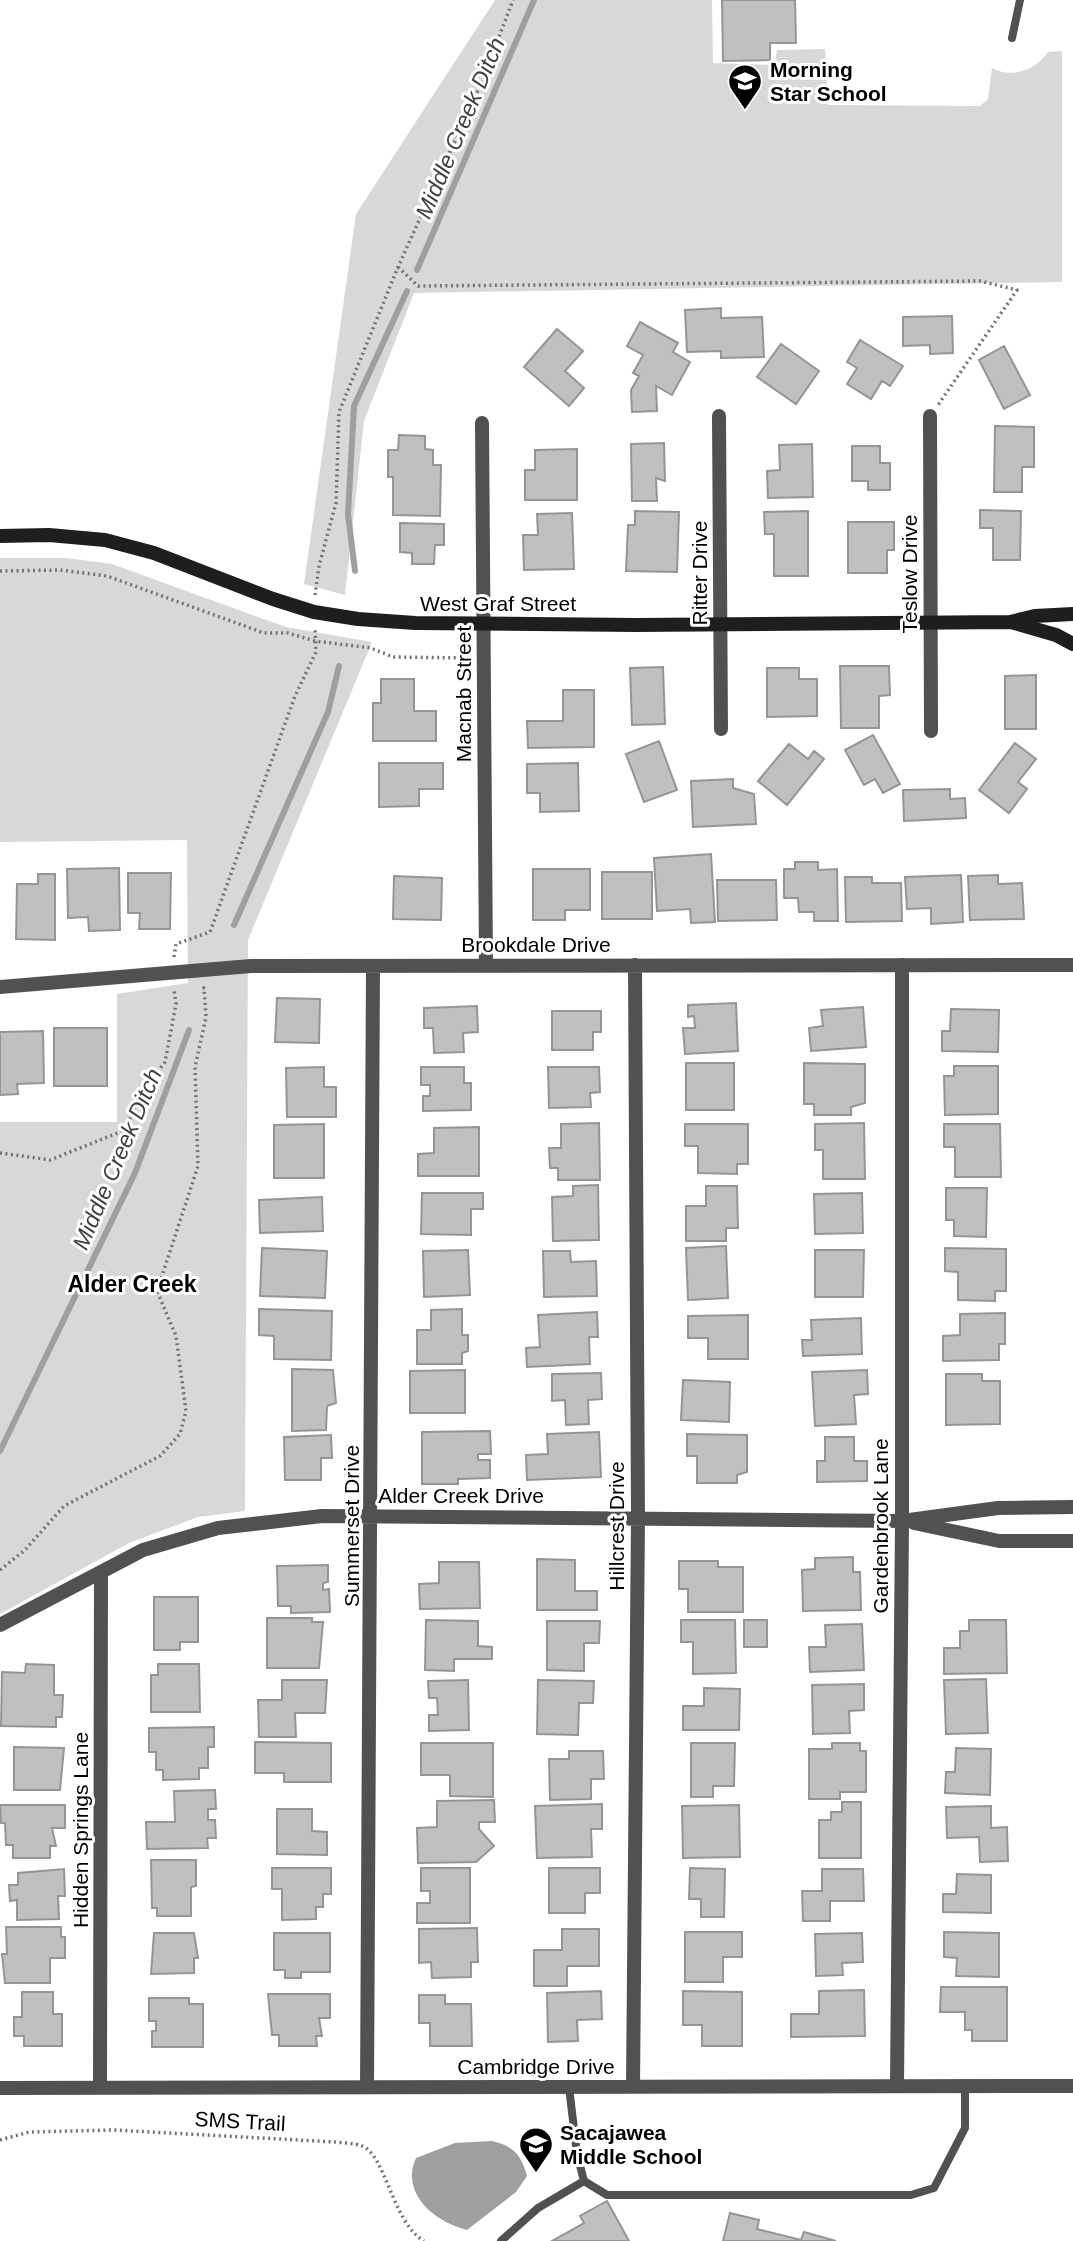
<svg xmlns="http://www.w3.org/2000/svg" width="1073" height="2241" font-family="Helvetica,sans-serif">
<rect width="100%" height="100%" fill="#fff"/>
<path fill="#d8d8d8" d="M495,0h217l1,63 62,2 2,-15 48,-1 3,56 152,1 8,-7 4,-31c21,11 43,2 56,-16l14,-1v231l-648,11 -50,128 -19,174 -41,-11 52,-370z
M0,558h67l45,6 174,63 86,15 -124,298 -3,571 -47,6 -69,26 -129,71v-492h117v-128l71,-11 -1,-143 -187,2z"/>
<path fill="#9f9f9f" d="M492,2141c22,5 29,14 35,35l-11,16 -49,38c-33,-8 -67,-37 -51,-72l39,-15z"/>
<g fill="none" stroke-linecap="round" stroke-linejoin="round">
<path stroke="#9f9f9f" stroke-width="6" d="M417,270l117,-270
M355,571l-7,-57 6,-108 53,-115
M234,925l94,-213 11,-46
M0,1451l135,-278 54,-143"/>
</g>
<path fill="#c0c0c0" stroke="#959595" stroke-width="2" d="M722,0h73l1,43h-26v17l-47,1z
M721,308v10l41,-1 2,40 -43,1v-7l-34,1 -2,-42z
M952,316l1,37 -23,1v-9l-27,1v-29z
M640,322l38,21 -5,9 17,10 -18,33 -16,-9 1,25 -25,1 -1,-22 8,-14 -6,-3 10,-18 -16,-9z
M557,329l26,22 -18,20 19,17 -15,18 -45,-39z
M860,340l43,26 -13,20 -8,-5 -11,18 -24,-15 10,-16 -10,-6z
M781,344l38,27 -23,33 -39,-27z
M1004,346l26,49 -26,14 -25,-49z
M995,426l39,1v40h-12v25h-28z
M399,435l26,1v13l8,1v15h8l-1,51 -47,-1v-38h-5v-27h10z
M664,443l1,38 -9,-3 1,23h-25l-1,-57z
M812,444l1,53 -45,1 -1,-27 13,-1 -1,-25z
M852,446h28v17h10v27h-22v-9h-16z
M577,449v51h-52v-30h10v-20z
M980,510l41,1 -1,49h-27v-32h-13z
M635,511l44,1 -2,60 -51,-1 2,-46h7z
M808,511v65h-34v-42h-9l-1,-22z
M572,513l2,56 -50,1 -1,-35h15l-1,-21z
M848,522h46v28h-7v23h-39z
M400,523l44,1v21h-9l-1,19h-22v-11l-12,-1z
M840,666h49l1,29 -11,1v32h-38z
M663,667l2,57 -33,1 -2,-57z
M767,668h32v11h18v37l-50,1z
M1036,675v54h-31v-53z
M381,679h33v32h22v30h-63v-38h8z
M563,690h31v57l-66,1 -1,-27h36z
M873,735l27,49 -17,9 -8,-14 -11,6 -19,-35z
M659,741l18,49 -33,12 -18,-48z
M1015,743l21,16 -18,23 9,7 -18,24 -30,-23z
M789,744l19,15 6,-8 10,8 -37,46 -29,-24z
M379,763h64v26h-24v17l-40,1z
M578,763l1,48 -39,1v-19h-13v-29z
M733,779v9l21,6 2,30 -63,3 -2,-46z
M950,789v10l15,-1 1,20 -62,3 -1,-31z
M711,854l4,68 -24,1 -1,-14 -33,2 -3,-53z
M795,862h23v8l19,-1 1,52h-24v-9h-15l-1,-14h-14v-29h11z
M119,868l1,62 -31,1 -1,-14 -20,1 -1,-49z
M533,869h57v41h-25v10h-32z
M602,872h50v47h-50z
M128,873h43l-1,56h-31l1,-16h-12z
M38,874h17v66l-39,-1 1,-55h21z
M961,875l2,47 -32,2v-16l-24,1 -2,-32z
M998,875v9l24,-1 2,36 -54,1 -2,-44z
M394,876l48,2 -1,42 -48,-1z
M845,877h27v6h29l1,38 -56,1z
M717,880h59l1,40 -59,1z
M277,998l43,1 -1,44 -44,-1z
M736,1003l2,48 -53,3 -2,-26h12l-1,-12 -6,1v-12z
M477,1006l1,26 -15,1 1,19 -30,1 -1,-25h-9v-20z
M863,1007l3,40 -55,4 -2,-23 14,-2 -2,-16z
M951,1009l48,1 -1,42 -56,-1v-20h8z
M552,1011h49v21h-8v18h-41z
M54,1028h53v58h-53z
M43,1031l1,52 -27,1 1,10 -18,1v-63z
M686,1063h48v47h-48z
M804,1063l61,1v39l-14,4v8h-37v-11h-10z
M954,1066h44v48l-53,1 -1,-39h10z
M324,1067v20h12v30h-49l-1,-49z
M421,1067h43v16h7v27l-48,1v-15h7v-11h-9z
M548,1067h51l1,25 -10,1 1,14 -42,1z
M599,1123l1,57h-42v-12h-8l-1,-20h12v-24z
M864,1123l1,56h-42v-29h-8v-26z
M324,1124v54h-50v-53z
M685,1124h63v40h-11v10l-39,-1v-27h-13z
M944,1124h56l1,53h-46v-30h-11z
M479,1127v49h-61v-22l16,-1v-25z
M598,1185l1,55 -46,1 -1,-44 21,-1v-10z
M706,1186h31l1,42h-12v13h-40v-35h20z
M946,1188h41l-1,49 -32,-1v-16h-8z
M422,1193h61v16h-12v26l-50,-1z
M862,1193l1,40 -48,1 -1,-40z
M322,1197l1,34 -63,2 -1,-33z
M726,1246l2,52 -40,2 -2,-52z
M262,1248l65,3 -2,47 -65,-2z
M945,1248l61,1v42h-11v10l-37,-1v-28l-13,-1z
M468,1250l2,45 -46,2 -1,-46z
M815,1250h49l-1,47h-48z
M543,1251h27l1,11 25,-1 1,35 -53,1z
M259,1309l73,2 -1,49 -57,-1v-23l-15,-1z
M462,1309v26h6v16l-6,2v11h-45v-34h14v-20z
M597,1312l1,25h-9l1,27 -63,3 -1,-19 14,-1 -2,-32z
M1005,1313v31h-6v16l-56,1v-25l17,-1v-21z
M748,1315v44h-40v-21h-20v-22z
M861,1318l1,36 -59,2 -1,-16h10l-1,-20z
M292,1369l41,1 3,33 -9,3 -1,24 -34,1z
M465,1370v43h-55v-42z
M867,1370l1,24 -14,1 2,29 -41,2 -3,-54z
M601,1373l1,26 -14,1 1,24 -23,1 -1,-25 -13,1v-27z
M946,1374h36v7h18v43l-54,1z
M683,1380l47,2 -1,40 -48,-2z
M490,1431l1,23h-13v6h12v18l-32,1v5h-36v-52z
M599,1432l2,45 -74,3 -1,-25 22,-1 -1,-20z
M687,1434l60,1v37l-10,3v8h-40v-27h-10z
M331,1435l1,23h-11v22h-36l-1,-43z
M825,1437h29v24h13v20l-50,1v-21h8z
M853,1557v15h7l1,38 -58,1 -1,-41 13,-1v-11z
M537,1559l38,1v31h22v19h-60z
M679,1561h39v6h25v45h-55v-23h-9z
M439,1562h40l1,46 -60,1 -1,-25 20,-1z
M328,1565v17l-5,1v7l6,-1 1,23 -39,1v-7h-13l-1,-40z
M154,1597h44v45h-18v8h-26z
M267,1618h45v4h11l-4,46h-52z
M426,1620l52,1v25l14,1v12h-38v12l-29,-1z
M681,1620h54l1,53 -43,1v-32h-12z
M744,1620h23v27h-23z
M969,1620h37l1,53 -63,1v-26h16v-17h9z
M547,1621h53l-1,22h-15v28l-37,-1z
M862,1624l2,46 -54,2 -1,-25h17l-1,-22z
M26,1664l28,1v30h9l-1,22h-6v10l-55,-1 1,-54 23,1z
M158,1664h41l1,48h-49v-37h7z
M986,1679l2,54 -42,1 -2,-54z
M282,1680h45l-2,33h-30l1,24h-37l-1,-37h24z
M468,1680l1,50 -40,1v-16h9l-1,-17h-8l-1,-17z
M538,1680l56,1 -1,22h-14l-1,32 -41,-1z
M864,1684v26l-15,1 1,22 -37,1 -1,-49z
M704,1688l36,1 -1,41h-56v-24h21z
M214,1727v20h-6v21h-9v11l-36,1v-10h-7v-18h-7v-24z
M255,1742l76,1v39h-47v-9h-29z
M421,1743h72v54l-43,-1v-21h-29z
M691,1743h44l-1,43h-21v11h-22z
M832,1743h28v8h6v41h-26v7h-31v-50h23z
M14,1747l50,1 -4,42h-46z
M956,1748l35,1 -1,46 -45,-2 1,-21h9z
M569,1751h34l1,28h-13v20l-41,1 -1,-41h20z
M215,1790l1,19h-8v11h7l1,18h-9l1,10 -61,1 -1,-27h29l-1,-31z
M494,1800l1,22h-16v7l15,17 -18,16 -58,1 -1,-35 20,-1v-26z
M842,1802h19v56h-42v-38h12v-8h11z
M602,1804v25h-11l1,28 -55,1 -2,-52z
M0,1805h65v23h-13l4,18h-6v12h-37v-13h-7l-1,-22h-4z
M739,1805l1,52 -57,1 -1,-52z
M991,1806v22l16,-1 1,34 -28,1 -1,-25 -32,1 -1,-31z
M277,1809h35v22l15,1v23l-50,-1z
M151,1860h45v26l-5,1v29h-34v-8h-5z
M272,1868h59v26h-8v13h-7v12l-34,1v-31h-10z
M421,1868h49v55h-53v-20h13v-12h-9z
M549,1868h51v25h-15v20h-36z
M690,1868l35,1 -1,48h-23v-18h-12z
M64,1869l1,27h-7l1,23 -42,1v-20l-7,1 -1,-16h9v-12z
M822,1869h41l1,32h-34v20h-27l-1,-30h20z
M957,1874l34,1v38l-48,-1v-18h13z
M6,1927h55v10h4v21h-15v25h-45l-3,-29h5z
M477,1928l1,34h-7v15l-39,1 -1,-16 -12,1v-34z
M562,1929h37v37h-32v20h-33v-36h28z
M685,1932h57v25h-19v25h-38z
M944,1932l55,1v44l-43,-1 1,-18 -13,-1z
M154,1933h40l4,25h-4v15l-43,1z
M274,1933h56v39h-29v6h-16v-8h-11z
M862,1933l1,29 -21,1 1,12 -27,1 -1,-42z
M941,1987h66v54h-35v-11h-7v-18h-25z
M864,1990l1,46 -74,1v-23h28v-23z
M601,1991l1,28 -25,1 1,21 -30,1 -1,-49z
M683,1991l59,1v54h-40v-21h-19z
M22,1992h31v22h9v32h-38v-10h-10v-19h8z
M268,1994h62v24h-11l3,18h-6l1,10h-38v-11h-7z
M419,1995h26v9h26l1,42h-42v-23h-11z
M149,1998h40v6h14v43h-51v-16h4v-10h-7z
M607,2201l22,40h-77l32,-18 -4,-7z
M730,2213l29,7 -2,9 44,11 3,-8 32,9h-113z"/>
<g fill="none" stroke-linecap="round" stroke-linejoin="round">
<path stroke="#737373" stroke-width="3.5" stroke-dasharray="2 3.5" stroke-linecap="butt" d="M398,267l20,19 562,-5 37,9 -79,115
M0,571l60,-1 47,6 157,57h24l27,8 56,7 22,9 74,1
M315,595l4,-29 17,-63 3,-91 59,-145 85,-188 30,-79
M174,957l2,-13 34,-12 85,-236 21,-44 -1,-25
M0,1153l50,7 75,-30 16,-37 24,-31 11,-58 -2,-15
M0,1570l25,-20 39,-44 96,-50 20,-22 6,-23 -10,-75 -19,-45 41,-125 -3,-99 11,-50 -2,-29 -3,1
M0,2140l29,-8 85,-2 221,12c8,1 20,1 27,4 24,9 30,76 62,95"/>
<path stroke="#515151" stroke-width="8" d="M1012,38l8,-38
M569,2087l8,67 7,27 23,14h304l23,-7 31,-60v-42
M501,2241l37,-33 46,-27"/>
<path stroke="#515151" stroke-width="14" d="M719,416l2,313
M930,416l1,315
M482,423l4,543
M0,987l251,-21 822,-1
M914,1523l85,18h74
M0,1625l143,-75 75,-22 104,-12 580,5 96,-13 75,-1
M897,2086l5,-565v-556
M367,2087l6,-1121
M633,2087l5,-570 -3,-552
M0,2088l1073,-2
M100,2088l1,-516"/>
<path stroke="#1e1e1e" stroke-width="14" d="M0,536l49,-1 56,5 49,13 119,46 41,13 44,7 57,4 221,2 374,-3 25,-6 38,-2
M1011,622l45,13 17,9"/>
</g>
<defs>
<g id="school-pin" transform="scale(1.75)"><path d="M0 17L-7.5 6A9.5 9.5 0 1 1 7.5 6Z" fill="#000" stroke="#fff"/><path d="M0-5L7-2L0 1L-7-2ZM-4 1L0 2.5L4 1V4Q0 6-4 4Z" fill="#fff"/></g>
</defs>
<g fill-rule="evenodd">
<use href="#school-pin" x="745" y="81"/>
<use href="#school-pin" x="536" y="2144"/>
</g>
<g text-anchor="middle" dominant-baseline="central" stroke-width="6" stroke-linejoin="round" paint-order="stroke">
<g font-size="21" font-weight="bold" fill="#000" stroke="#fff" text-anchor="start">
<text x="770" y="69">Morning<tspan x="770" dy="24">Star School</tspan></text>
<text x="560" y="2132">Sacajawea<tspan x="560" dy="24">Middle School</tspan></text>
</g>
<g font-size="21" fill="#000" stroke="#fff">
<text transform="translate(699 573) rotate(-90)">Ritter Drive</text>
<text transform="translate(909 574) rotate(-90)">Teslow Drive</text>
<text x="498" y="603">West Graf Street</text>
<text transform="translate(463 694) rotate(-90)">Macnab Street</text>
<text x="536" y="944">Brookdale Drive</text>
<text x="461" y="1495">Alder Creek Drive</text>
<text transform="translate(351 1526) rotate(-90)">Summerset Drive</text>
<text transform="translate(616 1526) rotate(-90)">Hillcrest Drive</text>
<text transform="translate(880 1526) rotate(-90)">Gardenbrook Lane</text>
<text transform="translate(80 1830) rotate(-90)">Hidden Springs Lane</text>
<text x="536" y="2066">Cambridge Drive</text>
<text transform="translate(240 2121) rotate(3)">SMS Trail</text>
</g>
<g font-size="23" font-style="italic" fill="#404040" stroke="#fff">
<text transform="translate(460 128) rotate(-67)">Middle Creek Ditch</text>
<text transform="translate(117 1159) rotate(-67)">Middle Creek Ditch</text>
</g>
<g font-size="23" font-weight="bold" fill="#000" stroke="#fff">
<text x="132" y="1284">Alder Creek</text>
</g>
</g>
</svg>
